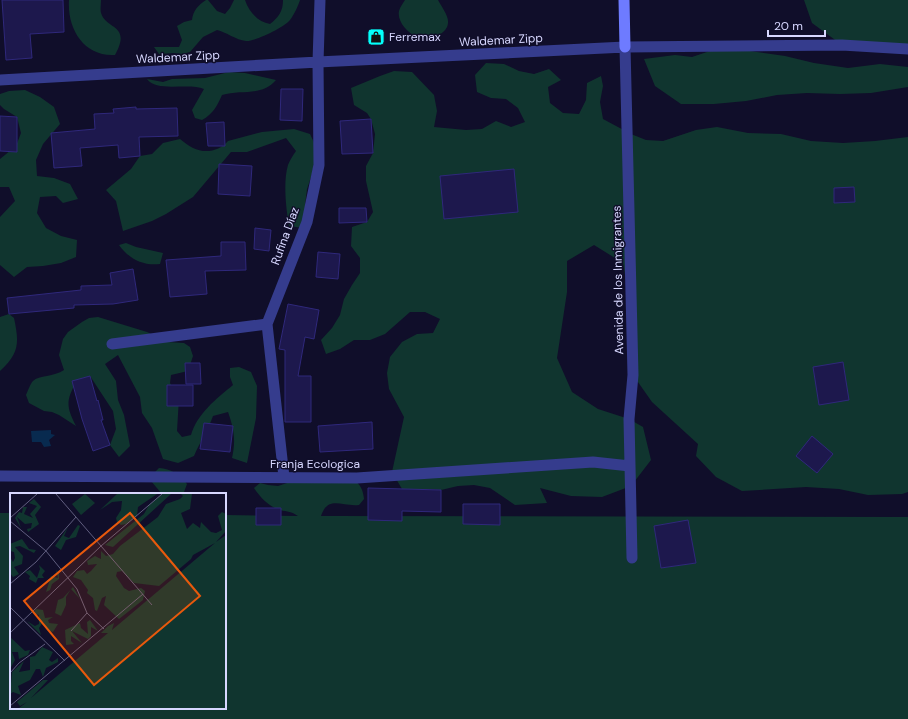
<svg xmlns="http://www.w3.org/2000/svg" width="908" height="719" font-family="'DM Sans',sans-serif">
<rect width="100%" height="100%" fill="#100e2a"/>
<path fill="#10352f" d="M69,0h32c0,4 -1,9 0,13 5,17 31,11 14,42 -31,2 -48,-26 -46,-55z
M206,0h2l9,11 8,3 5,-6 4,-8h11c4,12 13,22 25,24 9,-7 13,-13 13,-24h17c-2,6 -6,15 -10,20 -5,7 -36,22 -44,21 -10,-1 -20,-9 -29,-11l-14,7 -13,15 -8,2 -8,-1 -15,1 -5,-7h25l3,-7 -5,-14 7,-4 8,-2c1,-9 6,-15 14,-20z
M405,0h33c3,6 11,16 10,23 -1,13 -23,19 -33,13 -8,-4 -18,-15 -16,-25 1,-4 4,-8 6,-11z
M804,0h104v49l-66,-4 -30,-22z
M722,47l63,9 29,7 34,5 32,-4 28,3v20l-37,6 -31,1 -33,-1 -30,2 -31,6 -32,3h-33l-26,-18 -11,-27 31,-4 17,2z
M486,63l18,1 15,7 15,3 15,-5 12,11 -13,7 2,16 13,10 16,1 7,-14 1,-17 14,-7 2,10 -3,16 3,17 28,15 15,6 17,1 33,-11 21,-3 31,6 33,1 30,7 32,2 32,-2 33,-4v355l-6,2 -34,1 -29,-6 -33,-2 -64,4 -26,-14 -20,-21 2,-12 -46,-42 -19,-27 -5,-83 -5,-29 -29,-18 -27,16v31l-10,66 15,34 26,17 31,10 14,8 8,33 -20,26 -29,11 -31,-1 -31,-8 7,15 -32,2 -25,-17 -16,-3 -16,1 -17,4 -12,-1h-27l-10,-17 12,-55 -15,-28 -2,-16 3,-16 12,-15 15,-8 16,-1 7,-14 -15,-7h-15l-25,22 -15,6h-16l-14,9 -14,5 -5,-14 11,-12 8,-13 4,-16 8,-14 8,-12v-15l-9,-12 1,-19 15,-5 6,-10 -7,-31v-15l7,-13 2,-19 -4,-15 -4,-6 -13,-8 -3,-17 29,-12 14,-5 18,1 22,23 3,16 -3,16 32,3 16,-1 14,-8 15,6 14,-5 -7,-14 -12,-9 -15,-1 -14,-6 -2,-17z
M229,72l16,1 31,7c-14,17 -35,9 -54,15 -5,11 -9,19 -20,25l-7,-2 -3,-8 12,-21c-15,-7 -47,4 -57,-10l16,3 9,-3 33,-1z
M25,90l15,7 14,10 6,17 -17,20 -7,16 1,16 17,2 16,6 8,15 -15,4 -7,-7 -16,1 -3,16 9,15 15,8 16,4 -1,17 -15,6 -18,3 -16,1 -13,10 -14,-12v-48l15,-16 -6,-14h-9v-28l16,-13 5,-13 -4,-16 -13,-8 -4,-4v-11l9,-3z
M294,129l16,5 7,15 -5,25 -5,15 -2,16 2,17 -4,6 -14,-2c-3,-17 -6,-44 -1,-61 2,-5 5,-10 8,-14l-10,-13 -39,14h-16l-38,45 -27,17 -14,7 -29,10 -7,-30 -10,-11 25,-21 9,-13 12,-2 11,-11 17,-4c4,3 9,7 13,9 12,6 27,3 35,-7l34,-9z
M126,243l10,4 27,6 -3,11c-17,2 -31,-5 -41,-19z
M9,314l5,4c5,24 6,35 -14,53v-54z
M98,317l49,15 21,10 16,1 6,4 3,9 -5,15 -17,4 -1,8 9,15 -2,33 5,6 9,-2c6,-21 25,-36 42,-50l-3,-8v-9l9,-1 12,5 6,14 -1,32 -9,45 -15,-5c4,-18 2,-29 -4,-46l-15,4c-5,14 -13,26 -19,40l-16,7 -15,-4 -11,-31 -10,-15 -2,-16 -22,-42 -13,9 11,17 2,19 6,15 6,31 -11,11 -9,-12 6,-16 -3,-18 -23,-35 -14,6c-10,19 -10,24 0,44l-17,-11 -7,-3 -8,-1 -15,-8 -3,-8c2,-4 4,-11 7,-14 6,-6 21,-4 31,-11l-5,-15 4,-16 5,-7 14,-10 7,-4z
M159,468c12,1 20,6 28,16l-3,8 -3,2h-19l-11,-13 2,-7z
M353,479c8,6 10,11 11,20l-5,6c-17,2 -31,-10 -38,11l587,1v202h-908v-206h11v195h214v-193l73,1c-7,-5 -10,-4 -18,-6 -11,-3 -20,-13 -26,-22l6,-5 8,2 10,1 15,-5z"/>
<path fill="#082a4f" d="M51,430v4l4,1 -6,5 2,6 -7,1 -3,-5h-9l-1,-11z"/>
<path fill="#1d184d" stroke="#2f287b" d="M2,0h61l1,32 -34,2 2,24 -26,2z
M281,89h22l-1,32 -22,-1z
M136,107v2l41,-1 1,28 -39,1 1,19 -21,2 -1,-13 -38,3 2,18 -28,2 -3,-35 44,-4 -1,-15 20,-1 -1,-4z
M0,116l17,1v35l-17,-1z
M371,119l2,34 -31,1 -2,-33z
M224,122l1,24h-17l-2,-23z
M219,164l33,2 -2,30 -32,-2z
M514,169l4,43 -74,7 -4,-43z
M854,187l1,15 -21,1v-15z
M339,208h27l1,14 -28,1z
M255,228l16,2 -2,21 -15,-2z
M221,242h24l1,28 -41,1 2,23 -37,3 -4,-37 55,-4z
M318,252l22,2 -2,25 -22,-2z
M133,269l5,31 -25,4 -39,1v3l-65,6 -2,-16 74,-8v-4l31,-1 -2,-12z
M288,304l31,6 -5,29 -9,-2 -7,39h13v46h-26v-72l-6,-1z
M843,362l6,38 -30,5 -6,-38z
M185,363h15l1,21h-15z
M90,376l7,25 1,-1 5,20h-2l9,25 -17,6 -11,-32 -10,-38z
M167,385h26v21h-26z
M372,422l1,27 -53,3 -2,-26z
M204,423l29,3 -3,26 -30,-3z
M812,436l21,18 -16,19 -21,-17z
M368,488l73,2v22l-39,-1v10l-34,-1z
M463,504h37v21l-37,-1z
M256,508h25v17h-25z
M688,520l8,43 -35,5 -7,-42z"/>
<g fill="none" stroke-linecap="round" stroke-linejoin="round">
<path stroke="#353c8d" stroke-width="11" d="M625,47l8,328 -4,44 3,139
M0,80l318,-18 307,-15 217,-2 66,4
M112,344l155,-20
M0,476l357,2 236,-16 37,4
M284,477l-17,-153 40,-102 12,-57 -1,-103 2,-62"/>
<path stroke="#6e7bff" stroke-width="11" d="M624,0l1,47"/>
</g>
<defs>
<g id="shop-square" transform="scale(0.9)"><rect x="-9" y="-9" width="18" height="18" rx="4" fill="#03fffb" stroke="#100e2a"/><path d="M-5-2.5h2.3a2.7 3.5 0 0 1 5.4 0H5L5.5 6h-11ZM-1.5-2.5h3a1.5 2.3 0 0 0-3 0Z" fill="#111"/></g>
</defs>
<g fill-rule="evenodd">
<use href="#shop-square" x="376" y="37"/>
</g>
<g text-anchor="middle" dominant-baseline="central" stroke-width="3" stroke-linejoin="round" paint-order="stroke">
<g font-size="12" fill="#d7d7ff" stroke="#100e2a" text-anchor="start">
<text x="389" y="37">Ferremax</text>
</g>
<g font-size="12" fill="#d7d7ff" stroke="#100e2a">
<text transform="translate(501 40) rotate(-3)">Waldemar Zipp</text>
<text transform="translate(178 57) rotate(-3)">Waldemar Zipp</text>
<text transform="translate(285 236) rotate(-70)">Rufina Díaz</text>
<text transform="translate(618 280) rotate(-91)">Avenida de los Inmigrantes</text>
<text x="315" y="464">Franja Ecologica</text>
</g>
</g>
<g transform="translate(10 493)">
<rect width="216" height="216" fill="#100e2a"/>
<path d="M75,1l10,9 -14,12 -9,-11zM107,1h40l-19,13 -1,9 -11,8 -5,1 -4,-3 -1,-4 5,-8 1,-9 -10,1 -12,8zM152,1h9l-58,53 -8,-2 39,-31 5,-9zM171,1h11l-2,15 -9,4 6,16 6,-6 7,5 1,-6 10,10 5,1 6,-3 -4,-14 4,-4 4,2v17l-10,11 10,-7v173h-207l8,-6 -7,4 -3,-4 26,-22h5l-17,18 77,-65h-7l7,-7 6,-3 -2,7 103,-87 -22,12 -2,4 -32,27 -25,-3 -12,-12 -5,1 -1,4 8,12 5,3 12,-3 4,3 -2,9 -24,19 -15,-14 2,-9 -4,2 -5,13 -2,-1 -2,-12 -6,-5 1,-3 -7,-10 -8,-3 4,-6 7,-1 3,4 4,-3 6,-7 -9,1 -1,-4 8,-5 6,3v-8l5,5 7,-2 7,-8 38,-29 8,-13 14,-5 3,-3zM24,6l7,8 -6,8 4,9 -11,8 -1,-3 4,-1 1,-5 -7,1 -8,-7 4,11 -6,-10 4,-6 3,1 1,-6h4l-3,7 9,4 -3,-4 7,-8 -8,-3zM68,32l2,1 -4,11 -10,3 -5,10 -6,-4 13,-19 -4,9 5,2zM12,46l7,10 7,1 -2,3 -14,-7 -5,1 8,9 -1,8 -8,3 5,7 -6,3 -3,-4v-16l3,5 2,-4 -1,-6 -4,-1v-7zM29,72l6,6 -3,4 2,3h-6l-2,5 -7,-4 1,-3 -5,-4 5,-2 7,8 3,-9zM46,77l3,3v6l-7,5 -2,6 -4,2 5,-16 7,2zM63,94l7,12 -9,-10 -5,8v8l-5,11 -6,-3 3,-13 5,-2zM26,116l7,1 2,8 8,-1 -5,3 1,3 9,1 -5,8 -6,-2 -4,-8 -4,6 2,7 -14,-14 8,5 4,-2v-9l-6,-2zM80,127l8,11 -7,-4v9l-3,3 -16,-8 10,12 -11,-7v5l3,3 -8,1 -1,-15 15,-7 1,5 7,6 -1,-12zM0,144l15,14 5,-1 -2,5 -9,4 -1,-7h-6l3,8 -5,9zM32,154l11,5 -4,8 3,2 6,-4v4l-12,6 -3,9 -3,-8h-4l-6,11 -12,6 3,9 -8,-3 -3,2 2,-22 12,-11 -5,11 11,-2v-13l5,-1z" fill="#10352f"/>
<path fill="none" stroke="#605e7f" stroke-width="1" d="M46,1l45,52M0,25l27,-24M0,28l36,30 31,38 10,24 17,16M91,53l51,59M0,91l26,-22 40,-45M0,114l55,54M61,138l16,-18M0,140l91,-87 61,-52M0,180l9,-10 26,-19M0,213l133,-112"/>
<path fill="#e8590c" fill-opacity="0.15" stroke="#e8590c" stroke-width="2" d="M120,20l70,83 -106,89 -70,-84z"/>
<rect width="216" height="216" fill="none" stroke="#d7d7ff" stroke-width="2"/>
</g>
<path d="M768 30v6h57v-6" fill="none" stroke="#d7d7ff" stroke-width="2"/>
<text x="774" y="30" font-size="12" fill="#d7d7ff" stroke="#100e2a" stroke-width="3" paint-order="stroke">20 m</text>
</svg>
